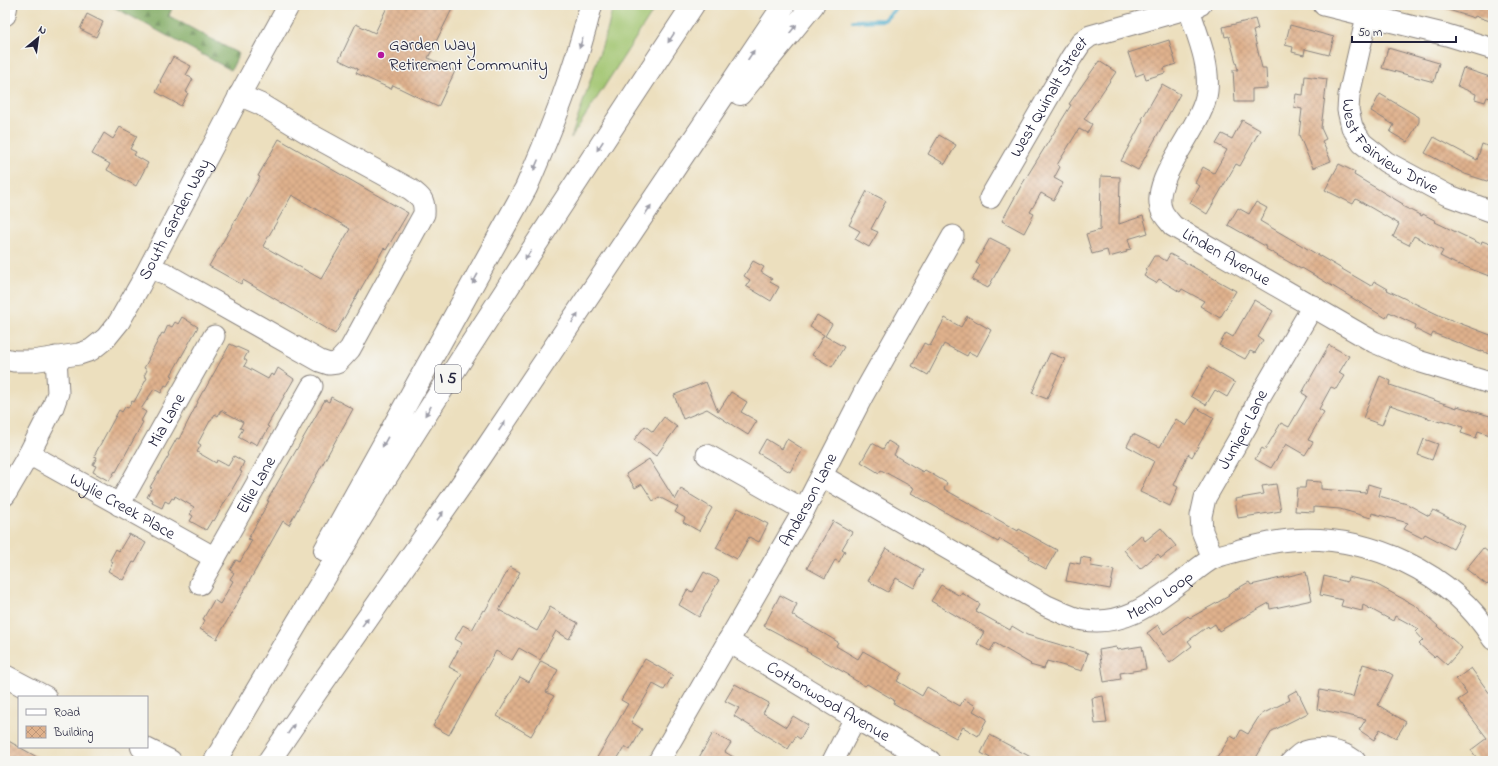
<svg xmlns="http://www.w3.org/2000/svg" width="1498" height="766" font-family="'Indie Flower',sans-serif">
<defs>
<pattern id="forest-firs" width="22" height="20" patternUnits="userSpaceOnUse"><rect width="22" height="20" fill="#80aa62"/><path d="M5 1l3.5 6h-7zM16 11l3.5 6h-7z" fill="#688a52"/></pattern>
<pattern id="building-cross-hatch" width="8" height="8" patternUnits="userSpaceOnUse"><rect width="8" height="8" fill="#dfb18c"/><path d="M0 0l8 8M0 8l8-8" fill="none" stroke="#bf987a"/></pattern>
</defs>
<rect width="100%" height="100%" fill="#f6f6f2"/>
<filter id="ink" filterUnits="userSpaceOnUse"><feTurbulence type="fractalNoise" baseFrequency=".025" numOctaves="2"/><feDisplacementMap in="SourceGraphic" scale="8" xChannelSelector="R" yChannelSelector="G"/><feConvolveMatrix kernelMatrix="1 2 1 2 8 2 1 2 1" color-interpolation-filters="sRGB"/></filter>
<filter id="wash" filterUnits="userSpaceOnUse"><feTurbulence type="fractalNoise" baseFrequency=".012" numOctaves="4" result="noise"/><feDisplacementMap in="SourceGraphic" scale="16" xChannelSelector="R" yChannelSelector="G"/><feGaussianBlur stdDeviation="0.9" result="paint"/><feColorMatrix in="noise" values="0 0 0 0 0 0 0 0 0 0 0 0 0 0 0 0 0 1.4 0 .05"/><feComposite in="paint" operator="in"/></filter>
<g filter="url(#wash)">
<rect width="100%" height="100%" fill="#ecdfbe"/>
<path fill="#a1c56f" stroke="#627455" d="M613,5h44l-86,133 37,-110z"/>
<path fill="url(#forest-firs)" stroke="#51664e" d="M110,5h63l-4,11 70,38 -8,16z"/>
<g fill="none" stroke-linecap="round" stroke-linejoin="round">
<path stroke="#4babca" stroke-width="4" d="M853,21l31,-1 16,-15"/>
</g>
<g id="blocks">
<path fill="url(#building-cross-hatch)" fill-rule="evenodd" d="M388,5h66l-26,53 27,13 -17,36 -45,-22 -2,4 -35,-16 2,-4 -19,-9 17,-36 19,9z
M1442,5h51v17l-18,-6 -1,2 -32,-10z
M87,14l16,8 -7,15 -16,-8z
M1255,19l3,10 -5,2 9,37h4l1,20 -15,1v13h-17l-2,-32h5l-9,-34 -4,1 -2,-10z
M1290,25l44,12 -5,18 -24,-6 -1,6 -12,-3 1,-5 -8,-2z
M1169,40l7,24 -12,4 1,5 -19,6 -2,-6 -8,3 -8,-23z
M1388,48l51,15 -5,19 -52,-14z
M173,57l18,9 -5,9 7,4 -7,13 2,1 -7,13 -25,-14 5,-10 -1,-1z
M1099,61l17,11 -32,47 8,5 -5,9 -8,-4 -22,36 3,2 -6,11 9,5 -9,17 -13,-7 -11,19 4,2 -10,19 -22,-12 19,-35 50,-81 -2,-1z
M1463,68l30,10v21l-6,-2 -2,5 -10,-3 1,-5 -19,-8z
M1305,76l22,3 -6,49 5,11 -4,2 9,20 -18,7 -14,-33 3,-26 -8,-2 2,-13 7,1z
M1162,84l18,10 -42,76 -17,-9 22,-41 -1,-1z
M1380,94l39,23v5l-12,20 -17,-10 4,-7 -23,-14z
M1242,120l18,10 -20,36 -4,-2 -29,50 -17,-11 10,-17 -5,-3 8,-16 11,6 13,-23 -11,-6 6,-10 10,5z
M120,127l17,9 -7,13 6,3 -2,3 14,8 -12,23 -29,-16 3,-6 -18,-10 12,-21 9,6z
M939,135l17,10 -11,19 -17,-10z
M1434,137l43,23 5,-16 11,4v35l-28,-9 -40,-21z
M279,139l129,74 -22,37 -2,-2 -49,86 -92,-54 -2,4 -32,-18 51,-89 -2,-1zM292,195l58,34 -29,50 -58,-33z
M1339,164l16,8 -1,3 49,29 -1,2 20,10 1,-2 13,7 -1,1 46,22 1,-3 11,4v19l-4,12 -31,-12v1l-18,-9 3,-5 -29,-15 -5,9 -16,-8 6,-13 -43,-25 -3,5 -28,-14z
M1101,176l19,1 -1,47 24,-8 5,17 -20,6 3,10 -5,1 1,2 -18,5 -2,-7 -15,4 -6,-20 14,-4z
M867,191l19,10 -15,28 7,3 -9,15 -14,-8 5,-8 -11,-6z
M1256,202l11,6 -7,13 111,65 3,-5 14,8 -1,1 54,26 52,20v19l-12,-4v1l-48,-19 -2,4 -16,-8 1,-4 -27,-13 -3,6 -84,-50 -1,1 -35,-20 1,-2 -39,-22 10,-17 11,6z
M990,238l20,10 -22,40 -16,-8 8,-15 -4,-2z
M1170,254l66,37 -16,27 -20,-12 4,-5 -22,-12 -2,3 -21,-13 -3,4 -12,-7 3,-5h-2l9,-15h4l8,5z
M753,261l11,6 -3,5 11,7 -2,3 9,5 -8,14 -25,-15 4,-6 -6,-4z
M1254,300l19,11 -15,26 5,3 -8,13 -5,-2 -5,8 -26,-14 7,-12 7,4z
M817,315l15,9 -7,12 19,11 -12,20 -20,-12 12,-20 -14,-8z
M967,316l24,14 -14,26 -8,-4 -2,4 -23,-12 -16,31 -16,-9 12,-23 6,3 15,-28 16,9z
M182,317l16,10 -27,48 2,1 -6,10 -2,-1 -4,8 -7,-4 -13,20 5,3 -5,9 2,1 -27,50 -1,-1 -6,10 -16,-9 3,-6 -3,-1 4,-8 -3,-1 25,-46 3,2 3,-5 3,1 4,-7 2,1 13,-24 -3,-2 3,-6 -3,-2 5,-9h-1l14,-26 2,1 4,-9 4,2 3,-5 3,2z
M230,344l18,8 -4,7 3,2 -3,5 4,2 20,11 3,-5 3,2 4,-8 16,11 -27,47 2,1 -6,11 -2,-1 -4,8 -7,-4 -1,2 -11,-6 5,-8 -3,-1 3,-6 -22,-12 -3,6 -3,-2 -4,7h-1l-12,22 3,2 -4,7 19,11 1,-3 11,6 6,-10 10,6 -4,9 2,1 -28,49 -2,-1 -6,10 -16,-9 3,-5 -3,-2 4,-7 -19,-11 -1,3 -2,-1 -3,5 -4,-2 -3,7 -10,-5 1,-3 -6,-3 5,-9 -2,-1 19,-32 -1,-1 9,-16 2,1 19,-37h-1l6,-11h1z
M1329,345l20,11 -10,17 5,3 -8,13 -5,-2 -12,22 5,3 -16,28 5,2 -8,13 -19,-11 -15,24 -16,-9 7,-11 3,2 16,-27 8,4 18,-31 -5,-3z
M1050,353l15,6 -18,40 -15,-6z
M1208,367l27,16 -8,14 -12,-7 -9,15 -15,-9z
M1380,376l11,5 -1,4 67,23v-2l36,11v19l-15,-5 -2,7 -15,-5 2,-6 -22,-7 -1,2 -50,-17 -8,20 -19,-7z
M706,382l12,30 13,-20 16,10 -6,10 16,9 -9,14 -41,-26 -24,10 -9,-24z
M331,397l22,12 -64,116 -6,-4 -66,118 -17,-10 5,-9 -2,-1 11,-19 6,4 13,-23 -3,-2 4,-6 -4,-3 6,-10 4,2 12,-22 -4,-1 21,-38h-2l58,-101 4,2z
M1197,408l17,10 -22,39 -4,-3 -14,31 4,2 -8,19 -30,-14 14,-31 -27,-15 6,-12 27,13 16,-28 10,7z
M664,417l13,10 -21,29 -22,-16 11,-14 8,6z
M766,439l16,10 5,-10 16,10 -13,23 -32,-19z
M1424,439l14,5 -6,16 -14,-5z
M888,441l10,6 -4,8 29,17 2,-2 22,13 -3,6 74,42 1,-2 38,21 -11,19 -18,-10 2,-3 -30,-17 -2,3 -87,-49 3,-5 -33,-18 -2,3 -18,-11 11,-19 11,6z
M649,459l26,41 6,-11 31,19 -13,23 -16,-9 2,-4 -10,-6 3,-5 -19,-10 -6,4 -11,-17 -7,4 -9,-14z
M1306,481l15,1v7l45,4 2,-9 13,4 -2,8 28,8 22,12 4,-6 32,16 -12,23 -28,-15 -3,4 -18,-9 4,-6 -36,-10 -1,5 -31,-9 -26,-2v5l-19,-1 2,-23h8z
M1276,484l5,27 -43,7 -3,-19 29,-5 -2,-8z
M738,508l30,16 -9,18 -10,-5 -12,22 -21,-11z
M833,521l19,11 -10,17 3,2 -6,11 -4,-2 -10,18 -18,-10z
M1161,528l15,18 -15,12 -3,-4 -18,15 -16,-19 17,-15 4,6z
M129,534l17,9 -11,20 -2,-1 -10,18 -15,-9 5,-9 -3,-2 6,-11 3,2z
M886,548l38,22 -10,18 -18,-10 -8,14 -20,-11z
M1483,548l10,8v22l-6,7 -21,-16z
M1081,557l11,2 -1,7 23,4 -4,19 -44,-8 4,-19 10,2z
M510,567l10,5 -21,38 38,21 13,-24 28,16 -9,16 -13,-8 -16,29 -21,-12 -7,12 -16,-9 -47,84 -16,-9 29,-52 -13,-7 13,-24 -7,-4 8,-14 9,5 11,-20 2,1z
M704,572l15,8 -20,37 -20,-12 8,-15 6,2z
M1306,572l6,28 -42,9 -1,-6 -50,28 -4,-7 -6,4 -1,-2 -20,15 4,5 -22,17 -23,-30 11,-8 6,9 24,-18 2,2 39,-22 -1,-2 21,-12 2,3z
M1324,576l23,6 1,-5 24,5 44,24 46,42 -15,17 -11,-10 -2,2 -15,-13 4,-4 -7,-8 3,-3 -24,-13 -2,5 -30,-16 -1,6 -21,-5 2,-6 -23,-5z
M941,585l19,11 2,-3 18,11 -4,7 34,19 2,-4 15,9 61,18 -6,18 -35,-10 -3,8 -14,-4 1,-1 -36,-21 -5,8 -13,-7 7,-12 -53,-31z
M780,595l17,9 -5,11 46,27 -2,4 22,13 5,-8 39,22 -5,8 25,15 5,-9 33,19 4,-7 12,7 -3,5 14,8 -9,17 -15,-9 -7,11 -63,-35 1,-3 -27,-16 -2,2 -17,-10 1,-1 -43,-24 1,-2 -43,-23z
M1142,646l4,23 -26,4 1,6 -17,3 -5,-32 17,-3 1,3z
M645,659l28,16 -9,15 -11,-6 -22,38 11,7 -12,21 -5,-4 -9,15h-21l33,-57 -7,-4z
M541,661l17,9 -12,22 8,4 -23,40 -34,-20 23,-39 9,5z
M1363,664l21,6 9,5 -15,30 28,17 -10,16 -16,-9 -6,11 -15,-10 7,-11 -49,-10 3,-19 33,7z
M1471,668l22,30v63h-14l-8,-11 16,-12 -29,-38 9,-6 -11,-15z
M735,684l34,19 -6,10 23,14 7,-11 15,9 -8,14 -4,-3 -8,13 -54,-33 5,-8 -14,-7z
M1297,690l11,23 -36,18 -18,30h-39l16,-25 5,3 5,-9 7,4 12,-19 30,-15 -2,-5z
M1103,696l4,27 -12,1 -3,-26z
M713,733l18,10 -6,9 15,9h-43z
M990,735l48,26h-42l-15,-8z
M5,739l39,22h-39z"/>
</g>
</g>
<g filter="url(#ink)">
<use href="#blocks" fill-opacity="0" stroke="#87807c" stroke-width="1"/>
<g fill="none" stroke-linecap="round" stroke-linejoin="round">
<g stroke="#87807c" stroke-width="23">
<g id="minor">
<path d="M1324,5l123,30 46,14"/>
<path id="s1" d="M1189,9c8,26 21,54 18,82 -3,35 -59,89 -45,120 2,5 8,11 11,15l201,116 44,19 75,23"/>
<path d="M5,15l2,-10"/>
<path id="s2" d="M1367,16l-18,79 -1,15 4,17 10,16 24,19 61,33 46,17"/>
<path id="s3" d="M990,198l81,-140 10,-15 9,-7 110,-31"/>
<path d="M150,268l14,5 156,88 9,3 8,-1 13,-14 74,-135c1,-14 -3,-17 -14,-25l-104,-57 -46,-28 -21,-9"/>
<path id="s4" d="M5,359l9,2h18l47,-7 12,-4 15,-12 13,-16 21,-37 104,-198 45,-82"/>
<path id="s5" d="M29,454l186,104"/>
<path d="M707,455l97,55"/>
<path id="s6" d="M822,476l225,130c10,4 26,13 37,14 41,6 67,-16 98,-39 10,-7 21,-18 32,-23 8,-4 18,-5 26,-8 16,-4 34,-9 50,-10 78,-6 162,32 203,99"/>
<path d="M5,495l24,-41 24,-47 5,-14 -2,-36"/>
<path id="s7" d="M119,505l95,-169"/>
<path id="s8" d="M1213,558l-11,-27 -1,-15 4,-18 42,-73 12,-27 54,-92"/>
<path id="s9" d="M200,584l112,-198"/>
<path id="s10" d="M728,641l127,77 75,43"/>
<path id="s11" d="M659,761l145,-251 59,-115 90,-159"/>
<path d="M833,761l22,-43"/>
<path d="M1292,761c3,-2 6,-6 10,-8 16,-7 39,-3 53,8"/>
</g>
</g>
<g stroke="#87807c" stroke-width="24">
<path id="major" d="M5,676l40,21
M142,747l28,14"/>
</g>
<g stroke="#87807c" stroke-width="24">
<path id="highway" d="M740,94l73,-89
M325,550l201,-362c26,-60 50,-120 65,-183
M215,761c64,-108 128,-217 196,-323 92,-145 187,-289 282,-433
M269,761l47,-69 164,-234 304,-453"/>
</g>
<use href="#minor" stroke="#fff" stroke-width="21"/>
<use href="#major" stroke="#fff" stroke-width="22"/>
<use href="#highway" stroke="#fff" stroke-width="22"/>
</g>
<defs><path id="oneway-solid" d="M-6-.8H1V-3.2L6.5 0L1 3.2V.8H-6Z"/></defs>
<g fill="#9c9ca7">
<use href="#oneway-solid" transform="translate(793 29) rotate(-51)"/>
<use href="#oneway-solid" transform="translate(671 38) rotate(123)"/>
<use href="#oneway-solid" transform="translate(581 43) rotate(108)"/>
<use href="#oneway-solid" transform="translate(751 55) rotate(-56)"/>
<use href="#oneway-solid" transform="translate(600 146) rotate(123)"/>
<use href="#oneway-solid" transform="translate(536 165) rotate(113)"/>
<use href="#oneway-solid" transform="translate(648 210) rotate(-56)"/>
<use href="#oneway-solid" transform="translate(528 255) rotate(123)"/>
<use href="#oneway-solid" transform="translate(475 279) rotate(119)"/>
<use href="#oneway-solid" transform="translate(575 318) rotate(-56)"/>
<use href="#oneway-solid" transform="translate(428 411) rotate(123)"/>
<use href="#oneway-solid" transform="translate(502 426) rotate(-56)"/>
<use href="#oneway-solid" transform="translate(385 442) rotate(119)"/>
<use href="#oneway-solid" transform="translate(440 516) rotate(-55)"/>
<use href="#oneway-solid" transform="translate(365 622) rotate(-55)"/>
<use href="#oneway-solid" transform="translate(291 729) rotate(-56)"/>
</g>
</g>
<circle fill="#b5179e" stroke="#f6f6f2" stroke-width="1.5" cx="381" cy="55" r="4"/>
<g text-anchor="middle" dominant-baseline="central" stroke-width="3" stroke-linejoin="round" paint-order="stroke">
<rect fill="#f6f6f2" stroke="#626272" stroke-width="1" x="435" y="365" width="26" height="28" rx="3"/>
<g font-size="16" font-weight="bold" fill="#22223b">
<text x="448" y="379">I 5</text>
</g>
<g font-size="17" fill="#22223b" stroke="#f6f6f2" text-anchor="start">
<text x="389" y="45">Garden Way<tspan x="389" dy="20">Retirement Community</tspan></text>
</g>
<g font-size="17" fill="#22223b" stroke="#f6f6f2">
<text stroke="none"><textPath href="#s3" startOffset="117">West Quinalt Street</textPath></text>
<text stroke="none"><textPath href="#s2" startOffset="153">West Fairview Drive</textPath></text>
<text stroke="none"><textPath href="#s4" startOffset="244">South Garden Way</textPath></text>
<text stroke="none"><textPath href="#s1" startOffset="296">Linden Avenue</textPath></text>
<text stroke="none"><textPath href="#s7" startOffset="97">Mia Lane</textPath></text>
<text stroke="none"><textPath href="#s8" startOffset="141">Juniper Lane</textPath></text>
<text stroke="none"><textPath href="#s9" startOffset="114">Ellie Lane</textPath></text>
<text stroke="none"><textPath href="#s11" startOffset="301">Anderson Lane</textPath></text>
<text stroke="none"><textPath href="#s5" startOffset="107">Wylie Creek Place</textPath></text>
<text stroke="none"><textPath href="#s6" startOffset="382">Menlo Loop</textPath></text>
<text stroke="none"><textPath href="#s10" startOffset="117">Cottonwood Avenue</textPath></text>
</g>
</g>
<rect width="1498" height="766" fill="none" stroke="#f6f6f2" stroke-width="20"/>
<rect x="18" y="696" width="130" height="52" fill="#f6f6f2" stroke="#a1a1a9"/>
<rect x="26" y="709" width="20" height="6" fill="#ffffff" stroke="#a1a1a9"/>
<text x="54" y="716" font-size="12" fill="#22223b">Road</text>
<rect x="26" y="726" width="20" height="12" fill="url(#building-cross-hatch)" stroke="#a1a1a9"/>
<text x="54" y="736" font-size="12" fill="#22223b">Building</text>
<g transform="translate(38 38) rotate(29)" stroke="#f6f6f2" stroke-width="3" paint-order="stroke">
<path d="M0-3L7 15L0 10L-7 15Z" fill="#22223b"/>
<text y="-6" font-size="11" font-weight="bold" text-anchor="middle" fill="#22223b">N</text>
</g>
<path d="M1352 36v6h104v-6" fill="none" stroke="#22223b" stroke-width="2"/>
<text x="1358" y="36" font-size="12" fill="#22223b" stroke="#f6f6f2" stroke-width="3" paint-order="stroke">50 m</text>
</svg>
